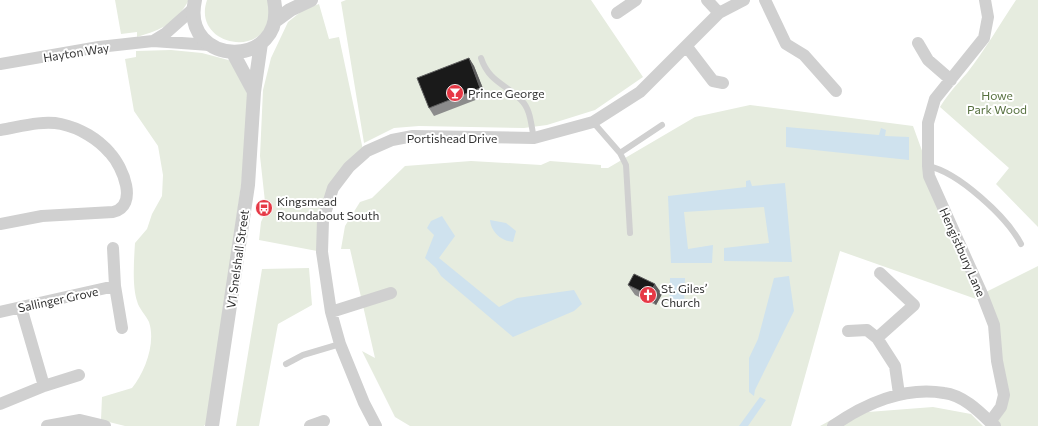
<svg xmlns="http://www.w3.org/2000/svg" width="1038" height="426" font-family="Commissioner,sans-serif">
<rect width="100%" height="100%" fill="#fff"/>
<path fill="#e6ecdf" d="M115,0h74c-14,24 -26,29 -52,37v-5l-16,2z
M207,0h63c9,63 -80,49 -63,0z
M346,0h245l52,77 -48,33 -48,15 -23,3 -105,-2 -25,2 -30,15 -23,-141z
M1016,0h22v227l-42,-43 13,-16 -69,-61c8,-13 17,-23 27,-34 18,-23 33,-49 49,-73z
M319,4l10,35 10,-2 24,113 -22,22 -24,79 -58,-11 2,-18 5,-11 -6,-55 3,-66 8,-32 17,-36 15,-12z
M171,50l31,3 30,8 15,32v47l-37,278 -6,8h-79l-24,-6 1,-23 30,-9c13,-16 24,-45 17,-66 -3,-7 -10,-13 -12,-21 -5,-16 -3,-41 -2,-58l12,-14 5,-15 10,-18 1,-21 -5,-29 -24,-35 -9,-52 11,-2v-6z
M750,105l163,21 63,173 -136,-48 -49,175h-381l-15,-9 -33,-66 13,7 -25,-109h-9l4,-23 15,-24 12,-4 33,-32 66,-5 70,4 9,-4 51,4v3h7l87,-51z
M1038,266v160h-43l9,-31 -22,-101z
M309,268l3,37 -34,19 -19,102h-23l26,-157z
M933,407l38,7 12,12h-163l22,-12z"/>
<path fill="#cfe2ee" d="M786,127l93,8 2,-7 5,2 -1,6 24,1v23l-123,-13z
M750,180l2,6 33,-3 7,79 -68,-1v-13l45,-5 -5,-36 -80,5 4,37 25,-4 -1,18h-41l-3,-67 78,-9v-6z
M442,216l13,20 -16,22 60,49 18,-9 57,-8 8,14 -8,7 -61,26 -72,-61 -5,-8 -11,-10 9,-23 -7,-7 4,-7z
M490,220l16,3 10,8 -3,11c-12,-1 -22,-10 -23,-22z
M789,276l5,35 -39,79 -1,6 -5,-4v-34l9,-19 16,-61z
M670,278h15l-1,31 -15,-1z
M760,397l6,3 -18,26h-9z"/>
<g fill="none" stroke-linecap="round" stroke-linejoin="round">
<path stroke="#d0d0d0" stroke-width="6" d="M481,58c8,24 25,26 40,42 10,9 10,26 13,38
M593,122l27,31 6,12 4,68
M620,153l42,-28
M928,166c30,6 79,51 93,78
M286,364l17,-9 37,-11"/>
<path stroke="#d0d0d0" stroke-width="12" d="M707,0l12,13
M765,0l21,44 18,11 32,36
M985,0l3,17 -4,21 -49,61 -7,24v43l1,10 53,118 12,31 3,36 7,34 -3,12 -11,15 5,4
M617,13l19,-13
M153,41l13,-8 27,-24
M918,43l10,17 23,20
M687,47l26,34 10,2
M0,64l99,-17 54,-6 57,4
M0,130c19,-3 42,-10 61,-6 19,4 37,15 49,29 13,14 29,53 3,59l-71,4 -42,8
M113,248l2,38
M880,273l34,32 -37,33 18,28 4,28
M21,307l23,79 35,-11
M0,312l115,-26 7,42
M331,312l60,-19
M848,331l19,-1 10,8
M0,404l44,-18
M47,426l33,-6 25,6
M310,426l14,-5
M376,426l-12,-23 -24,-59 -9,-32 -9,-60 1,-32 10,-32 16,-21 18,-16 25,-11 21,-4 121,2 59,-16 47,-30 79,-79 25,-13
M833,426c31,-22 72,-40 111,-33 18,2 34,17 46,29"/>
<path stroke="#d0d0d0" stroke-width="14" d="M195,0c-15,68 93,70 79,0
M275,21l15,-11 21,-10
M233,53l21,39
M212,426l36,-241 6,-93 7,-49"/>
</g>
<path fill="#8c8c8c" d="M469,58l5,8 12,30 -52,20 -5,-8z
M628,285l34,9 -6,11 -21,-10z"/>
<path fill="#5f5f5f" d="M469,58l5,8 12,30 -6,-8z
M655,284l7,10 -6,11 -7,-10z"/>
<path fill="#1a1a1a" stroke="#5f5f5f" d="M469,58l11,30 -51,20 -12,-30z
M634,274l21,10 -6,11 -21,-10z"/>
<defs>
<g id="bar-disc" transform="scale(0.9)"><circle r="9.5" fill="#e63946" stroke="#fff"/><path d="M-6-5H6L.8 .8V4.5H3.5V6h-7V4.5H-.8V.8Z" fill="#fff"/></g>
<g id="bus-disc" transform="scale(0.9)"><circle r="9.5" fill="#e63946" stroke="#fff"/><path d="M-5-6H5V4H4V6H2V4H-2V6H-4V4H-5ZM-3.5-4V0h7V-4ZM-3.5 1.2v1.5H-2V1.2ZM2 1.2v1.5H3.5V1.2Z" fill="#fff"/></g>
<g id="church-disc" transform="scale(0.9)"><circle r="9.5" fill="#e63946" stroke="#fff"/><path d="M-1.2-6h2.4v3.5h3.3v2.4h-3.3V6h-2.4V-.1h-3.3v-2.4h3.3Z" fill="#fff"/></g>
</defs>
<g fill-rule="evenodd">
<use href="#bar-disc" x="455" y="93"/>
<use href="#bus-disc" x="264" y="208"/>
<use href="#church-disc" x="648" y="295"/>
</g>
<g text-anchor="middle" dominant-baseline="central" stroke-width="4" stroke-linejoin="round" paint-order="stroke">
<g font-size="12" fill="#333" stroke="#fff">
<text transform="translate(76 52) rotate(-9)">Hayton Way</text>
<text x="452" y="138">Portishead Drive</text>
<text transform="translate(963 252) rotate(66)">Hengistbury Lane</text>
<text transform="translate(237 259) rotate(-82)">V1 Snelshall Street</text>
<text transform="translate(58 299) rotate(-12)">Sallinger Grove</text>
</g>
<g font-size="12" fill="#333" stroke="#fff" text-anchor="start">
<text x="468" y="93">Prince George</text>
<text x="277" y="201">Kingsmead<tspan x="277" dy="14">Roundabout South</tspan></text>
<text x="661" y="288">St. Giles’<tspan x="661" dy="14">Church</tspan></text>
</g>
<g font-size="12" fill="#56703f" stroke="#fff">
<text x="997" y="95">Howe<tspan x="997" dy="14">Park Wood</tspan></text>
</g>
</g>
</svg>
